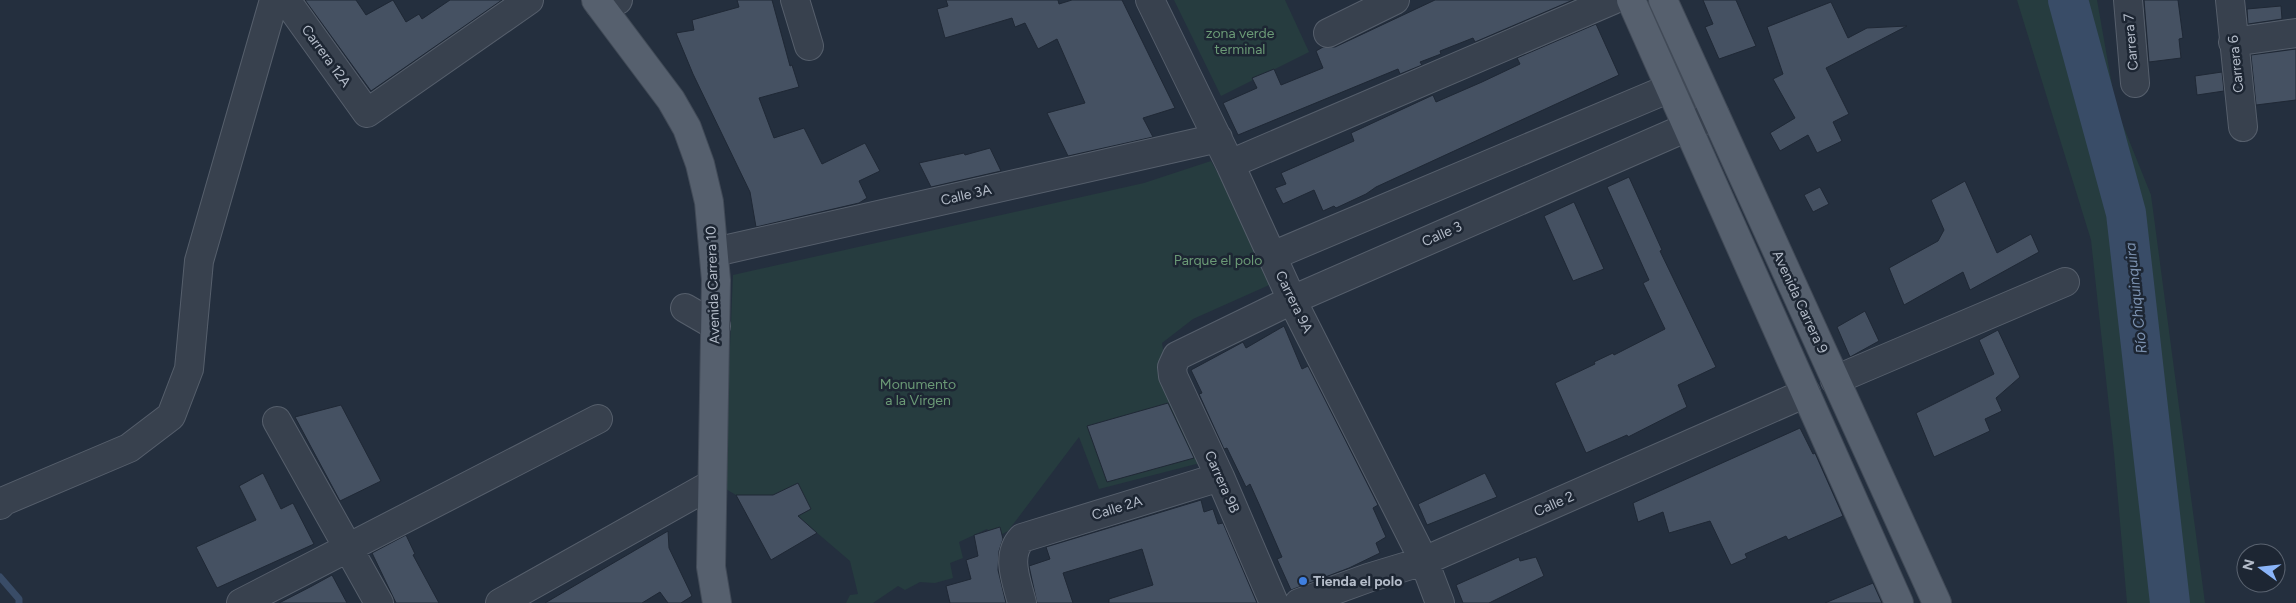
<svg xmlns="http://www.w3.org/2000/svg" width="2296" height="603" font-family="Figtree,sans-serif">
<rect width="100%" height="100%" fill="#242f3e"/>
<path fill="#263c3f" d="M1174,0h111l24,52 -88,44z
M2017,0h80l19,108 35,87 54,408h-78l-13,-150 -23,-213z
M1211,161l67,120 -85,38 -31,24 8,49 30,71 -101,26 -20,-52 -71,94 -13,7 -8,-9 -28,13 4,16 -13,5 3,15 -18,5 -15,-1 -15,8 -7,-4 -25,17h-27l4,-8 8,-1 -8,-33 -76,-65 -38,-1 -12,-7 9,-213 411,-92z"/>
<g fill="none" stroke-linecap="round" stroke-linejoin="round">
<path stroke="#394c67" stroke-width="7" d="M0,577l19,22v4"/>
<path stroke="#394c67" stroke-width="40" d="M2068,0l58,213 44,390"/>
</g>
<path fill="#455162" stroke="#1f2835" d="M305,0h51l10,15 27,-15 13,22 13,-8 3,5 28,-19h52l-131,91z
M737,0h35l18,66 2,-1 7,22 -40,11 15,40 30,-10 18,36 43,-21 15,28 -21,10 8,17 -8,5 -103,24 -6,-35 -57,-118 -17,-41 18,-3 -2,-10 47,-13z
M946,0h112l1,4 13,-4h50l53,108 -32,10 10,19 -85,19 -21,-43 38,-10 -28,-64 -19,10 -13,-26 -10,4 -3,-9 -67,20 -8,-29 11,-3z
M1435,0h138l-98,42 -2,-4 -33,13 1,3 -21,8 2,3 -22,9 -2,-5 -160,66 -15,-32 34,-15 -5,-10 22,-9 7,16 42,-17 -7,-17 7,-4h12z
M1703,0h33l20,46 -37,13 -14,-32 8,-3z
M2144,0h34l5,38 -4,1 2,19 -32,4z
M1831,2l17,36 19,-10 40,-2 -81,42 23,46 -16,8 9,19 -25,12 -9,-18 -28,16 -10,-18 25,-15 -22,-39 10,-5 -16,-47z
M2281,6l1,13 -34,5 -1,-15z
M1596,24l23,51 -243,112 -10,7 -30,14 -2,-2 -11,5 -9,-21 -31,14 -8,-16 11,-4 -5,-11 73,-32 -3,-8 82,-38 3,7 46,-20 38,-18 -3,-6z
M2296,49v51l-40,5 -5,-50z
M2222,72l2,19 -27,4 -2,-19z
M990,148l11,23 -70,16 -12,-24 45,-10 1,2z
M1629,177l33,73 -2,1 56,116 -38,18 9,22 -59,30 -1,-2 -41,18 -31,-70 40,-19 -1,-2 19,-9 1,2 51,-26 -22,-46 6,-3 -42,-93z
M1965,181l32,72 34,-19 8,18 -69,38 -7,-18 -59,33 -15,-37 49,-27 6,-11 -13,-30z
M1820,187l9,17 -16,8 -9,-17z
M1574,202l30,67 -31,12 -29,-65z
M1865,311l14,30 -29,16 -13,-30z
M1284,326l18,43 6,-3 70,139 -5,3 13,29 -10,6 4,10 -31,15 -58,22 -14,-31 5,-2 -23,-53 -9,-20 -4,3 -19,-39 -3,1 -25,-55 3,-1 -11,-23 52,-28 3,6z
M1998,330l22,47 -24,21 6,13 -17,8 5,12 -56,26 -18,-44 78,-39 -15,-34z
M1168,403l26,55 -87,24 -20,-56z
M341,405l40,76 -41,20 -45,-84z
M1800,428l13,26 2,-1 28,63 -55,24 -2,-4 -41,18 2,4 -16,7 -21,-44 -41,12 -6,-21 -25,10 -5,-19z
M263,473l18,36 12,-6 21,41 -97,44 -21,-41 60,-27 -17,-34z
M1485,473l12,24 -70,28 -9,-21z
M798,483l13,26 -13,7 19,17 -46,27 -35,-65h37z
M1201,500l3,12 9,-3 5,15 5,-1 34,80h-148v-4l44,-14 -11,-36 -79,24 10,30h-36l-8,-37 21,-7 -4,-12z
M1000,527l3,12 -4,12 -1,19 8,33h-56l-4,-17 25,-7 -5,-19 12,-4 -4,-21z
M668,531l1,17 23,48 -11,7h-13l-8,-11 -18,11h-97z
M406,535l9,19 -2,1 26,48h-43l-24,-50z
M1519,557l1,4 16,-4 8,19 -55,27h-26l-7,-18z
M332,575l15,28h-68l33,-17z
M1873,583l9,20h-57z"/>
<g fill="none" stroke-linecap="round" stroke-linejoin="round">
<g stroke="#565f6c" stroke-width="30">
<path id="minor" d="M286,0l81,113 162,-113
M795,0l14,46
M1150,0l80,164 62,136 132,261 16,42
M2128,0l7,83
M2230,0l13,127
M600,5l18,-5
M1328,33l67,-33
M2233,42l63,-9
M1230,164l383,-164
M715,252l503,-114
M1272,256l398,-168
M685,308l31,18
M1835,380l230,-98
M277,421l102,182
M0,505l4,-4 125,-53 42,-32 18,-47 10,-108 75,-261
M241,603l357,-184
M500,603l212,-119
M1022,603c-5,-21 -17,-47 0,-65l198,-61
M1274,603l-54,-126 -47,-101 -1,-9 5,-11 115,-56 423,-185
M1299,603l69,-25 56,-17 382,-168"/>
</g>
<g stroke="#414a57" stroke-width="30">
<path id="major" d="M596,0l75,100 16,28 13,36 9,38 7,78 -5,287 6,36
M1631,0l268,603
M1663,0l274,603"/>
</g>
<use href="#minor" stroke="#38414e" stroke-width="28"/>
<use href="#major" stroke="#56606e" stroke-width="28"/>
</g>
<circle fill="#3f7fe0" stroke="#1d2633" stroke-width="2" cx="1303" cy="581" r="5"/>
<g text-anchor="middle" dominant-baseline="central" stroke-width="5" stroke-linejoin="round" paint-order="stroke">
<g font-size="14" fill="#6b9a76" stroke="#1d2633">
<text x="1240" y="33">zona verde<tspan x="1240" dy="16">terminal</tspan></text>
<text x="1218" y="260">Parque el polo</text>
<text x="918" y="384">Monumento<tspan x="918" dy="16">a la Virgen</tspan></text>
</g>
<g font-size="14" fill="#b4bcc9" stroke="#1d2633">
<text transform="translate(2131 42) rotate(-95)">Carrera 7</text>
<text transform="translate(326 56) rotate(54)">Carrera 12A</text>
<text transform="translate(2236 64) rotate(-96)">Carrera 6</text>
<text transform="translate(966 195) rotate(-13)">Calle 3A</text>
<text transform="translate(1442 234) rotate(-24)">Calle 3</text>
<text transform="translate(713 285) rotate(-92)">Avenida Carrera 10</text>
<text transform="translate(1294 302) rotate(64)">Carrera 9A</text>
<text transform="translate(1800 302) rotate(65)">Avenida Carrera 9</text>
<text transform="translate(1222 482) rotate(66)">Carrera 9B</text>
<text transform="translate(1554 504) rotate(-24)">Calle 2</text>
<text transform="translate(1117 508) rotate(-17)">Calle 2A</text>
</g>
<g font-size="14" font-weight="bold" fill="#b4bcc9" stroke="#1d2633" text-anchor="start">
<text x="1313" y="581">Tienda el polo</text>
</g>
<g font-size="15" font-style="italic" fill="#7c92b1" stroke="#1d2633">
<text transform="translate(2136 298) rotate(-96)">Río Chiquinquira</text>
</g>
</g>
<g transform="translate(2261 568) rotate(285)"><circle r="24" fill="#1d2633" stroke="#59626f"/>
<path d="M0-4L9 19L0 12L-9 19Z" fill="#8ab4f8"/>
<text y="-8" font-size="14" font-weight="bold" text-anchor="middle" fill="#b4bcc9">N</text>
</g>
</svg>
